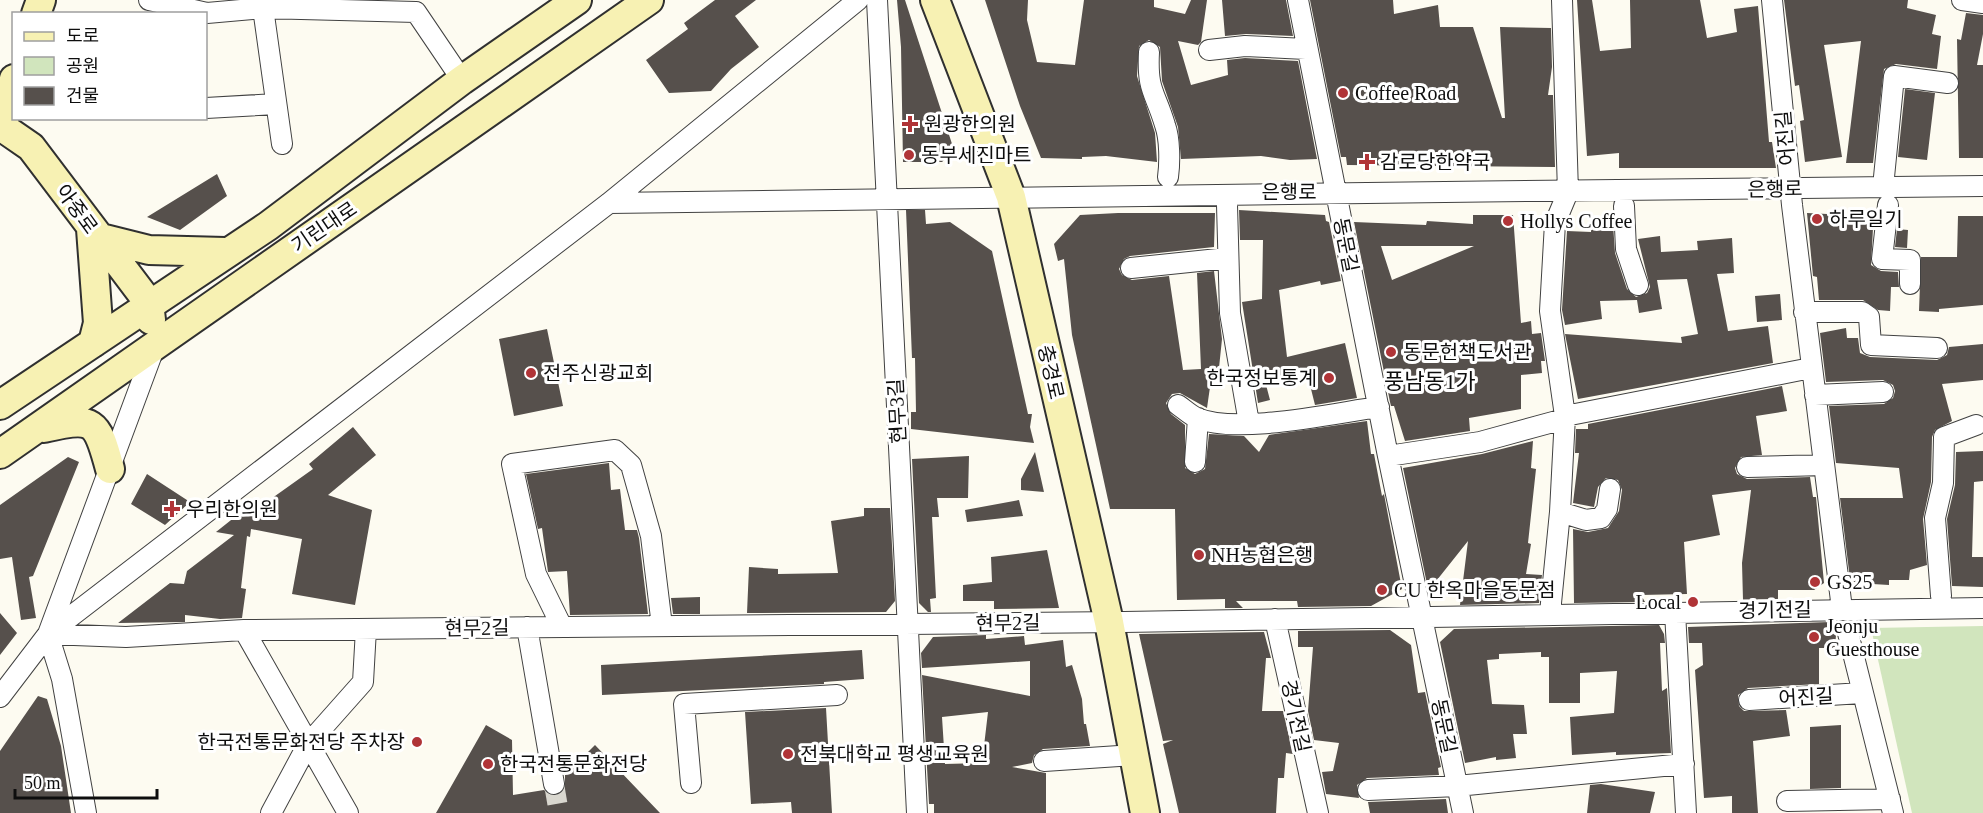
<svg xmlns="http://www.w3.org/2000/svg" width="1983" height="813" font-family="'Times New Roman','Noto Sans KR',serif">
<rect width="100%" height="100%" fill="#fdfbf1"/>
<path fill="#d1e5bd" d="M1983,626v187h-71l-41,-185z"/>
<path fill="#56504c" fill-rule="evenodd" d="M715,0h41l-21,16 24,31 -28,22 -20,22 -42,2 -23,-33 42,-31 -4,-6z
M897,0h8l49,150 -12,12h-39l-2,-115z
M985,0h43l-1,20 10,42 38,3 9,-65h70v7l31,7 6,-14h16l-6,42 -3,3 -20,-4 13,44 37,-10 -1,-15 18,-2 53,3 19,98 -27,1 -29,-4 -80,3 -3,-32 -16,-46 -2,-34 -11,-7 -10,6 -2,30 18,57 2,29 -51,-6 -24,1v2l-41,-1 -21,-52z
M1222,0h64l7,36 -47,-2 -21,2z
M1310,0h83l1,14 44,-9 2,22h33l29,91h3l-5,-91 51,1 1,39 -4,28h5l2,72 -208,-2 -1,-8h-5z
M1577,0h15l8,51 31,-3 -1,-48h70l7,38 30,-6 -3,-23 24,-3 11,136h3l4,26h-157v-15l-32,3z
M1784,0h124l-1,8 29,7 -4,19 9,2 -4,33 -41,-5 -12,5 -11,94h-27l15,-122 -37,4 18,112 -37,5 -5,-41 4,-1 -5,-35 -4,1z
M1966,13l17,2v19l-6,31h6v93h-24l-2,-119 4,1z
M1905,89l30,4 -8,67 -29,-3z
M217,174l10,22 -47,34 -33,-13z
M906,210h19l1,14 24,-2 42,29 36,163h4l-2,13 4,16 -123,-14v-17h5l-1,-54h-3z
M1239,210l86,5 1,6 3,1 12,59 -20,4 -1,-4 -41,9 8,67 58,-14 12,55 -42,7 -8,-32 -42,8 5,19 -12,3 -16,-101 20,-3 1,-59h-23z
M1118,213h97l-1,34 -84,9 -6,3 -5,10 3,6 10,5 37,-4 14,94 18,-1 -4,-96 17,-2 8,68 -5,48h-7l-3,21 -27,-15 -8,1 -6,9 5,11 14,11v43l10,6 10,-5 4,-35 35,2 15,16 10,-17 98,-14 4,33h3l8,42 2,-2 18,95 -31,17 -73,1 -1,-6h-61l7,7h-18v-9l-48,1 -2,-91h-65l-38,-174 -8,-76 -6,2 -4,-17 26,-29z
M1807,213l61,3v12h5l-2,37 10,6 17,1 1,15h-8l-1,24 -12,-1 -15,-10h-44l-2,-23 -4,-1z
M1473,215h40l8,108 10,-2 1,13 9,-1 4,28h-4l1,12 -21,2v34l-52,9 1,13 -65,10 -11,-35h-3l-1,-4 -36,-180 72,3 1,-4 46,3zM1381,246h93l-82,34z
M1958,216h25v89l-44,4v3l-20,-1 2,-54h36z
M1591,223l22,1 2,29 12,36 9,8 11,-4 3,-6 -12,-48 22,-3 1,16 37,-2 -1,-9 35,-3 2,35 -17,1 11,57 40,-5 5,37 -195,36 -13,-65 117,9 -1,-6 17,-3 -11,-55 -30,1 5,29 -23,4 -2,-13 -37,1 2,18 -37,6 -3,-15 5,-79 24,1z
M1897,229l11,1 -1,18 -12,-1z
M1780,294l2,26 -25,2 -2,-26z
M1846,328l1,10h11l2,15 10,4 67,3 10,-5 2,-8 34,-3v36l-41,4 10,37 -17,9 -3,7 -1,45 -8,37 4,46 -17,5 -1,10h-20v5l-33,-2 -6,-4 -10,-81h63l-4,-30 -63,-5 -7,-57 55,-2 9,-6 2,-7 -2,-6 -10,-5 -57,2 -6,-49z
M547,329l16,77 -49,10 -15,-77z
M1782,386l5,25 -31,5 6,39 -21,2 -6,11 2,6 10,5 63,-2 3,20h3l8,86 -10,7h-36v9l-35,1 -1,-37 9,-73 -39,5 8,40 -36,7 3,52 -46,1 4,7 -71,1 -1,-74 15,3 20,-4 11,-17 3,-21 -4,-10 -12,-2 -8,9 -4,20 -21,-4 6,-50h-4l1,-24h12v-5z
M353,427l23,28 -48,40 44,15 -17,95 -63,-11 10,-55 -51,-10 -1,8 -3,-1 -6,52 5,1 -4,29 -22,1 -35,-4v7l-67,1 52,-40 14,1 3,-13 47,-36 -18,-3 39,-31 -1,10 59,-42 -4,-5z
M1533,441l-2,27 5,1 -8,74 3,1 -5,30 16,1 -3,28 -79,2 8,-64 -35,44 -6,-1 -24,-116 79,-14z
M1983,451v30l-9,1 -2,75h11v30l-31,-1 -5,-67 8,-34 1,-33z
M1035,452l9,40 -23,-2v-11z
M969,456l-1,42h-31l2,19h-7l4,81 -6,1 1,13h-3l-9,-9 -7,-144z
M68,457l11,5 -46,114 -4,1 7,41 -15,2 -9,-63 -12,2v-54z
M609,463l2,27 9,-1 5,41h12l2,8 9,76 -78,1 -3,-44 -19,1 -6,-44 -4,1 -12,-55z
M147,474l43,28 -25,23 -34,-21z
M1019,500l4,16 -56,6 -2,-12z
M864,508h26l5,93 -9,11 -139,1 2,-46 29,2v5l60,-1 -7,-52 33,-5z
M1047,550l12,58 -65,1v-8h-31v-16l29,-3 -1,-25z
M700,597v17h-27l-2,-16z
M0,613l17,20 -17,22z
M1830,622l4,3 2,10 -1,13h-16v36l-71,4 -10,7 1,11 5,5 42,-1 4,26 -37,5 5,72h-26v-17l-28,2 -9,-128 8,-5 -1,-22h-13l-1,-16z
M1659,625l5,9 1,9h-5l2,48 5,-3 4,65 -55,2v-3l-44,3 -2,-38 44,-4 3,-42 -37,2v30h-31v-46h-8v-5l-42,2v5l-12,1 5,44 32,1 3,29h-14l3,24 -20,2v-3l-31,6 -25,-121 14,-13z
M1390,630l21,15 7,48 7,-1 16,75 -3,1 1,7 -72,3 -10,7 2,13 -33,-4 -4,-22 11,-1 6,-28 -25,-3 -6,-29 5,-64h-15v-16z
M1264,632l7,26h-5l-4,53h21l10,43 -7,-1 -2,25h-6l-2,35h-97l-16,-69 10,-4 -10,1 -24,-107z
M986,635v4l38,-3 1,9 38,-5 3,27 6,-2 10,34 2,25h2l4,22 -47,3 -9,6 -2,8 -20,4 34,6v40h-112v-9h-5l-7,-129 108,21v-35l-108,7 -1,-15 12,-16zM988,712l-6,51 -37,1 -3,-47z
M862,650l2,29 -40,3v2l-222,11 -1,-30z
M38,696l9,3 14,47 10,67h-71v-62z
M826,708l6,105h-40l-1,-11 -40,2 -6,-92z
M486,725l26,15 1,55 31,-5 6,5 11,-1 4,-6v-13l30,-30 65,68h-224z
M1841,725v63l-31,1v-62z
M1601,784l54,8 -5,21h-63l3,-28z
M1446,799l2,14h-78l-2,-11z"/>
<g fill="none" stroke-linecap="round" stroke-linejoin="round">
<path stroke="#d9d7cf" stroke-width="20" stroke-dasharray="20 10" stroke-linecap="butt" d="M554,784l5,29"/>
<g stroke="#414141" stroke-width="22">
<path id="street" d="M149,0l58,13 56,-5 153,4 46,68
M877,0l40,813
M1298,0l90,456 75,357
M1772,0l20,205 50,404 51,204
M1962,0l21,3
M263,8l19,136
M1209,50l36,-4 61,3
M1149,52c-2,40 6,39 16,73 5,14 5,37 3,52
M206,108l70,-4
M1884,177l10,-101 54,7
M609,203c458,-9 916,-11 1374,-17
M1227,205l3,108 19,110
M1888,205l-6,54 28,1v24
M1624,206l2,43 12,36
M1131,268l97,-10
M1804,312h58l7,5 2,28 66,3
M1815,395l68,-3
M1178,405c6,4 12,10 19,13 40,17 137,-5 182,-11
M1565,416l246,-48
M1388,456l92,-14 84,-23
M1195,462l3,-44
M1747,467l77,-2
M1560,512l26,8 15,-2 6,-9 3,-20
M1941,596l-6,-78 8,-35 1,-46 32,-12
M1675,612l11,201
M1550,613l10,-101 5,-96 -15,-105 5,-88 13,-31 -6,-192
M1275,619l43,194
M527,627l27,157
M562,627l-26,-53 -24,-110 103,-14 16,15 20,71 11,90
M244,630l104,183
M48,634l78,3 118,-7 880,-8 859,-14
M0,697l48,-63 561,-431 249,-203
M1749,700l113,-7
M1044,761l90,-6
M691,783l-7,-79 153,-9
M1368,790l89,-4 227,-22
M1787,801l103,-2
M86,813l-24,-134 -14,-45 107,-288
M271,813l37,-69 55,-62 3,-53"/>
</g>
<g stroke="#303030" stroke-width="32">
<path id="secondary" d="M935,0l76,197 98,425 36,191
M36,14l5,-14
M14,79l-12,48 29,20 118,156 2,17
M91,229l7,94 -5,20
M97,237l52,13 76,2
M0,405l268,-179 194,-146 115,-80
M44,428c50,-12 53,-8 66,41
M0,454l649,-454"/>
</g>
<use href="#street" stroke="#fff" stroke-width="20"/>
<use href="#secondary" stroke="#f7f1b3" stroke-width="28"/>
</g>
<g fill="#b03437" stroke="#fff" stroke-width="2">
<circle cx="1343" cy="93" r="6"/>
<path d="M907 115h6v6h6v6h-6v6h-6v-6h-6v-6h6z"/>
<circle cx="909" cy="155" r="6"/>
<path d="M1364 153h6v6h6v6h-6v6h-6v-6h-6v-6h6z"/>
<circle cx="1817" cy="219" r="6"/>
<circle cx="1508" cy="221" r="6"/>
<circle cx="1391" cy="352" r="6"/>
<circle cx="531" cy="373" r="6"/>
<circle cx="1329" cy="378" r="6"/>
<path d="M169 500h6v6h6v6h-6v6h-6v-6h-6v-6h6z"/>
<circle cx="1199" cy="555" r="6"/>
<circle cx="1815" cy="582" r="6"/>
<circle cx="1382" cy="590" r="6"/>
<circle cx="1693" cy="602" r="6"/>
<circle cx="1814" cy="637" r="6"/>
<circle cx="417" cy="742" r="6"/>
<circle cx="788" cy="754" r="6"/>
<circle cx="488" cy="764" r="6"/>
</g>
<g text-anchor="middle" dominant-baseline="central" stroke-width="6" stroke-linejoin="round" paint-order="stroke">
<g font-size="20" fill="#0e0e0e" stroke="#fff" text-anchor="start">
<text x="1355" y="93">Coffee Road</text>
<text x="924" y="124">원광한의원</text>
<text x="921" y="155">동부세진마트</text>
<text x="1380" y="162">감로당한약국</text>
<text x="1829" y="219">하루일기</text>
<text x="1520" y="221">Hollys Coffee</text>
<text x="1403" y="352">동문헌책도서관</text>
<text x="543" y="373">전주신광교회</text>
<text x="1317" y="378" text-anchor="end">한국정보통계</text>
<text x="186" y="509">우리한의원</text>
<text x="1211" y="555">NH농협은행</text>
<text x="1827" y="582">GS25</text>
<text x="1394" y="590">CU 한옥마을동문점</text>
<text x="1681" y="602" text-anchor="end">Local</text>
<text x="1826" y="626">Jeonju<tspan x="1826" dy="23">Guesthouse</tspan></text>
<text x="405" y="742" text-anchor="end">한국전통문화전당 주차장</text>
<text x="800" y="754">전북대학교 평생교육원</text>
<text x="500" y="764">한국전통문화전당</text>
</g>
<g font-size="20" fill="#0e0e0e" stroke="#fff">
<text transform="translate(1785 138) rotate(-95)">어진길</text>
<text transform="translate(1775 189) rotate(-1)">은행로</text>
<text x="1289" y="192">은행로</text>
<text transform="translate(77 209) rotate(54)">아중로</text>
<text transform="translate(324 227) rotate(-34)">기린대로</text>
<text transform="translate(1346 245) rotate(79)">동문길</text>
<text transform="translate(1051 372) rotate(77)">충경로</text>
<text transform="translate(897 411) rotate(-93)">현무3길</text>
<text transform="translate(1775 610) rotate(-1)">경기전길</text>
<text transform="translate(1008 623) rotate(-1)">현무2길</text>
<text transform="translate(477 628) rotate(-1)">현무2길</text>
<text transform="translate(1806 697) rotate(-3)">어진길</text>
<text transform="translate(1296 716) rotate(78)">경기전길</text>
<text transform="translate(1444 726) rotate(78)">동문길</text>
</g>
<g font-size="22" fill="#0e0e0e" stroke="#fff">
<text x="1430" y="381">풍남동1가</text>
</g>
</g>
<rect x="12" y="12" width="195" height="108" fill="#ffffff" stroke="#9f9f9f" stroke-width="1.5"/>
<rect x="24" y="32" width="30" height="9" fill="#f7f1b3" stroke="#9f9f9f" stroke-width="1.5"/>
<text x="66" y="42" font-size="18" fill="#0e0e0e">도로</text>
<rect x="24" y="57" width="30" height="18" fill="#d1e5bd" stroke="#9f9f9f" stroke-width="1.5"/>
<text x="66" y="72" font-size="18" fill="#0e0e0e">공원</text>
<rect x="24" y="87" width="30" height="18" fill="#56504c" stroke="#9f9f9f" stroke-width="1.5"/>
<text x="66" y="102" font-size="18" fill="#0e0e0e">건물</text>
<path d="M15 789v9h142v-9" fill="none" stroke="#0e0e0e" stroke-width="3"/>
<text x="24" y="789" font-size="18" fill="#0e0e0e" stroke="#ffffff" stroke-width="4.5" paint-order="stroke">50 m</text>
</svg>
